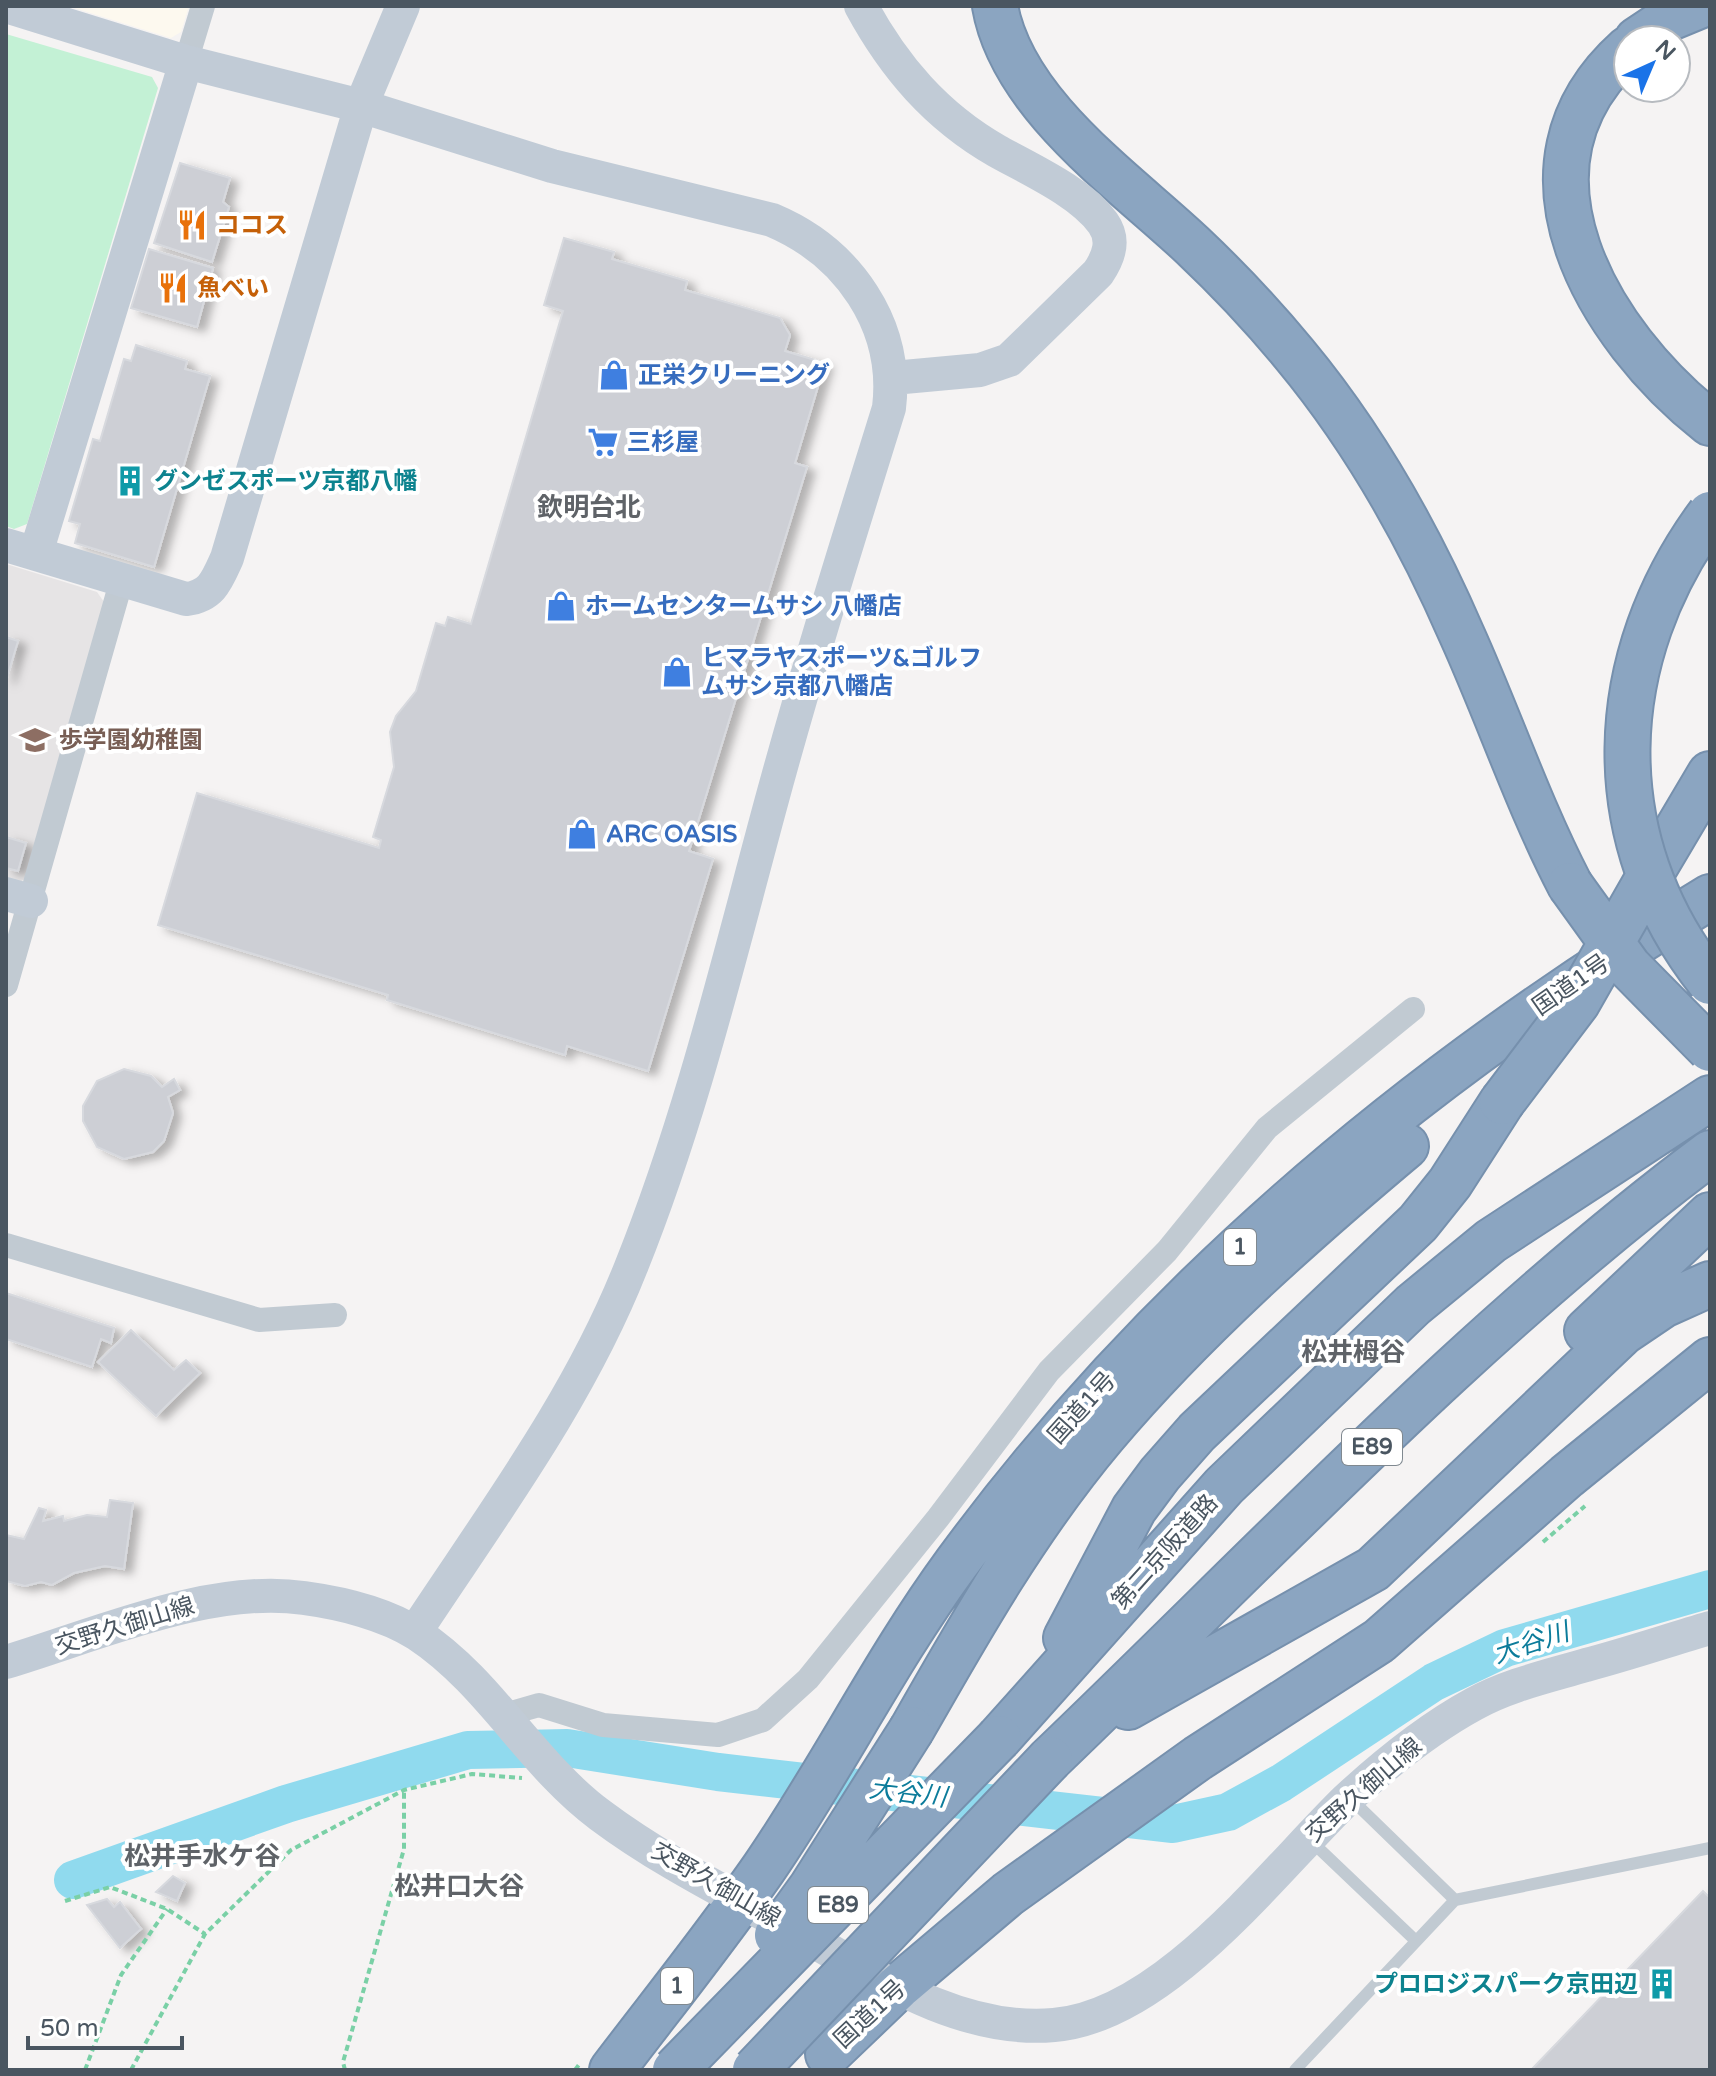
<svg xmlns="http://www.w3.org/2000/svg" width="1716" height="2076" font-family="'Varela Round','Noto Sans JP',sans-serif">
<defs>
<filter id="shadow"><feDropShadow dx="8" dy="4.5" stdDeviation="4" flood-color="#0004"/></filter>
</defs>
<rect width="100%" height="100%" fill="#f5f3f3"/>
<path fill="#fdf9ef" d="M68,6h121l-8,26 -10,6z"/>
<path fill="#e6e4e5" d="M6,564l91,28 7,10 -78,276 -13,9 -7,-2z"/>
<path fill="#c3f1d5" d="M6,34l146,43 6,11 -131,436 -13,5 -8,-3z"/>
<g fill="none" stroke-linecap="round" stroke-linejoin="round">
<path stroke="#90daee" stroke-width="38" d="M73,1880l213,-76 182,-54 99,-2 151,24 455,52 55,-12 53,-29 153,-101 71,-34 205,-59"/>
</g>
<path fill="#cdcfd5" stroke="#d7d9de" stroke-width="2" filter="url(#shadow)" d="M180,163l50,15 -7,24 6,5 -17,55 -58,-19z
M564,238l50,14 -2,7 75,22 -2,9 95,28 10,17 -5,16 40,12 -30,100 12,4 -118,384 24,8 -65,212 -81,-25 -2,9 -178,-55 1,-5 -230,-70 39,-132 182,55 2,-8 -8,-3 21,-70 -4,-35 6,-16 20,-25 20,-68 9,3 3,-9 23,7 92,-313 -19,-6z
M149,249l64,19 -16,59 -66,-19z
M136,345l51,16 -2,8 25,7 -56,191 -79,-24 5,-19 -11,-3 24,-82 7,2 24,-82 7,2z
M6,637l12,4 -12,40z
M6,837l20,6 -8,28 -12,-3z
M124,1069l27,7 11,11 12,-8 6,11 -12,7 5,16 -9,28 -11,11 -29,7 -27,-12 -14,-26v-15l14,-25z
M6,1293l108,35 -3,15 -10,-4 -9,28 -86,-28z
M131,1330l43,40 12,-10 14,13 -44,43 -58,-54z
M110,1500l23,3 -9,66 -19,-3 -31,7 -22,12 -11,-3 -16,4 -19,-5v-46l18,4 15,-31 7,2 -3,11 20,-5 1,5 23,-6 20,2z
M173,1876l12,7 -8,18 -21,-9z
M1703,1891l7,7v172h-179z
M107,1899l7,8 6,-5 21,27 -21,19 -33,-43z"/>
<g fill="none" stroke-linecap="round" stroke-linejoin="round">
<g stroke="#7690ad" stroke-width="48">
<path id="highway" d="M995,6c17,98 129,175 197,239 36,34 71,71 103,110 69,83 124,181 167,280 37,82 66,169 108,250
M1637,40l33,-22 29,-12
M1628,49c-132,118 -29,287 82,374
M1646,882l64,-108
M1587,1331l123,-116
M1066,1638l68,-129 26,-35 37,-42 221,-209 32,-40 52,-81
M1128,1707l245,-138 250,-237 40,-27 47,-21
M912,1729c58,-102 116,-204 192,-294 89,-105 196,-200 302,-289
M999,1738l225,-252 189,-181 78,-64 219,-143
M1050,1759c215,-206 421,-427 660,-606
M828,2054l70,-67 110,-93 190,-136 181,-117 188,-165 143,-116
M612,2070c51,-67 104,-133 152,-202 68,-99 121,-207 192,-304 200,-273 466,-493 754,-667"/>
</g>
<path stroke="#7ad0a6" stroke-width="4" stroke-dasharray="6 4" stroke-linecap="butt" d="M1543,1542l42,-36
M65,1901l45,-14 57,22 38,25
M85,2070l36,-95 46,-66
M131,2070l74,-136 86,-84 113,-60 68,-16 50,4
M345,2070l-2,-8 61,-213v-59
M575,2070l6,-8"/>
<path stroke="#c1cad2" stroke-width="12" d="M1352,1800l103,100
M1311,1841l105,100
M1295,2070l160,-170 255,-52"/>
<path stroke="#c1cad2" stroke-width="24" d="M186,62l17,-56
M6,985l116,-406
M6,1245l253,75 76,-5
M504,1715l35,-10 64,20 115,10 45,-15 45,-41 130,-161 111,-147 118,-120 100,-123 146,-119"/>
<path stroke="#c1cbd6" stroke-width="34" d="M6,6l180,56 175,44 191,60 220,54c76,32 127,105 117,188 -41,132 -82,262 -118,395 -42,155 -80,315 -140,464 -52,132 -139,248 -216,365
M861,6c33,61 75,110 136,145 32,18 84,41 106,72 12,17 6,34 -5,50l-89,87 -29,10 -87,8
M6,545l180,54c26,-3 31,-19 41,-41l134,-452 42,-100
M36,553l150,-491
M6,894l25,7
M6,1662c90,-27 205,-78 298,-64 37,5 82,16 113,36 73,48 114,130 183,181 56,42 119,74 179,107 83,45 176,112 275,103 110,-9 217,-152 293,-226 38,-35 81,-70 127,-95 34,-19 75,-28 112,-39 42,-11 83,-25 124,-37"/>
<use href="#highway" stroke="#8ba5c1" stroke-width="44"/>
<g stroke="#7690ad" stroke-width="48" stroke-linecap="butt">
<path id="highway-bridge" d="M1710,514c-106,143 -114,325 0,468
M1570,885l59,82 81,82
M1502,1102l75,-99 69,-121
M777,1935l34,-47 101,-159
M675,2070l324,-332
M755,2070l295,-311"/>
</g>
<use href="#highway-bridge" stroke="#8ba5c1" stroke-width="44"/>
</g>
<defs>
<g id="restaurant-bare" transform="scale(2.4)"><path d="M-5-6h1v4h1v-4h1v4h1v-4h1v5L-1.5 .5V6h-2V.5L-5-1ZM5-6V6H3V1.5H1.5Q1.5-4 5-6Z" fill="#e8710a" stroke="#fff" stroke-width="2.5" paint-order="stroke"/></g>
<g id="shop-bare" transform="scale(2.4)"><path d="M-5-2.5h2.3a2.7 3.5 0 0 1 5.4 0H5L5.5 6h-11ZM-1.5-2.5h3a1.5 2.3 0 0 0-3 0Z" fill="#3f7fe0" stroke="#fff" stroke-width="2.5" paint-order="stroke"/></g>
<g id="supermarket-bare" transform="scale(2.4)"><path d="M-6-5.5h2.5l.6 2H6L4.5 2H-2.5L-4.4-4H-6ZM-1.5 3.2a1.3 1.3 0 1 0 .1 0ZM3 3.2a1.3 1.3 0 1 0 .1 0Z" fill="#3f7fe0" stroke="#fff" stroke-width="2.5" paint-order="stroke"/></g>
<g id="building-bare" transform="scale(2.4)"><path d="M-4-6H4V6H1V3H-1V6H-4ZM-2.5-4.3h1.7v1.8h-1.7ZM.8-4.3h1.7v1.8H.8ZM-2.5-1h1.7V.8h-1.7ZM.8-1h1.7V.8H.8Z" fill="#0f9aa8" stroke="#fff" stroke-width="2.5" paint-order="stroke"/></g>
<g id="school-bare" transform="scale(2.4)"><path d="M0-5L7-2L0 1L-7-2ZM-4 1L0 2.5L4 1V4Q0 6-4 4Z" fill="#8d6e63" stroke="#fff" stroke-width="2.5" paint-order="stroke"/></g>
</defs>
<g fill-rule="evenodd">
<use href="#restaurant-bare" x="192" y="225"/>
<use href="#restaurant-bare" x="173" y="288"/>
<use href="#shop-bare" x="614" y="375"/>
<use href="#supermarket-bare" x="603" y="442"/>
<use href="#building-bare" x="130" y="481"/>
<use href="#shop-bare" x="561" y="606"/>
<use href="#shop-bare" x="677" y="672"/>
<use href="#school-bare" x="35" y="740"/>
<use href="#shop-bare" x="582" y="834"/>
<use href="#building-bare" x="1662" y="1984"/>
</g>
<g text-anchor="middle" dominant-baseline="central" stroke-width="8" stroke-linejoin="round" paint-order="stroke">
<g fill="#fff" stroke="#808990" stroke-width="2">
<rect x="1224" y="1229" width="32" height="36" rx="6"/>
<rect x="1342" y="1429" width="60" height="36" rx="6"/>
<rect x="808" y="1887" width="60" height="36" rx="6"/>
<rect x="661" y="1968" width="32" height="36" rx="6"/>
</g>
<g font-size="22" font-weight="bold" fill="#4a5661">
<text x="1240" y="1247">1</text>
<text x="1372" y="1447">E89</text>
<text x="838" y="1905">E89</text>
<text x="677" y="1986">1</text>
</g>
<g font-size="24" font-weight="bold" fill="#c56008" stroke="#fff" text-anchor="start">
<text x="216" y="225">ココス</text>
<text x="197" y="288">魚べい</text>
</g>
<g font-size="24" font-weight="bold" fill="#366cbe" stroke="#fff" text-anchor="start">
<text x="638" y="375">正栄クリーニング</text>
<text x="627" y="442">三杉屋</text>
<text x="585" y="606">ホームセンタームサシ 八幡店</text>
<text x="701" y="658">ヒマラヤスポーツ&amp;ゴルフ<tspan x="701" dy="28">ムサシ京都八幡店</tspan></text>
<text x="606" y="834">ARC OASIS</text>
</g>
<g font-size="24" font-weight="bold" fill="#0d838f" stroke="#fff" text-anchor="start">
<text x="154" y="481">グンゼスポーツ京都八幡</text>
<text x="1638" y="1984" text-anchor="end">プロロジスパーク京田辺</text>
</g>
<g font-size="24" font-weight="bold" fill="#785e54" stroke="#fff" text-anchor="start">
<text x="59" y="740">歩学園幼稚園</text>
</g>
<g font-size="24" fill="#4a5661" stroke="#fff">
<text transform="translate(1571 985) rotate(-35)">国道1号</text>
<text transform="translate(1082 1408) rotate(-48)">国道1号</text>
<text transform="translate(1165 1552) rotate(-48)">第二京阪道路</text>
<text transform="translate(125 1626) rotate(-17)">交野久御山線</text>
<text transform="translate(1364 1790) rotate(-41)">交野久御山線</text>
<text transform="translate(716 1885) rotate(30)">交野久御山線</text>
<text transform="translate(870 2014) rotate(-43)">国道1号</text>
</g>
<g font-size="26" font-weight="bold" fill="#5f6368" stroke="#fff">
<text x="589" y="507">欽明台北</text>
<text x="1353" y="1352">松井栂谷</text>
<text x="202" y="1856">松井手水ケ谷</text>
<text x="459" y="1886">松井口大谷</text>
</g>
<g font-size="26" font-style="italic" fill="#0c7c9b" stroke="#fff">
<text transform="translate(1531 1643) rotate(-18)">大谷川</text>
<text transform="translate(908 1793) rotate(7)">大谷川</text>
</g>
</g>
<rect width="1716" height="2076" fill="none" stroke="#4a5661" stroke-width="16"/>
<g transform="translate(1652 64) rotate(44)"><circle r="38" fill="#ffffff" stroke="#b7bbc0" stroke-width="2"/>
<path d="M0-6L14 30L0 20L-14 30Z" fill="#1a73e8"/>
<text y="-12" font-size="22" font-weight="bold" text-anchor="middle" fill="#4a5661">N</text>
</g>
<path d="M28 2036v12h154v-12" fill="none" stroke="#4a5661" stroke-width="4"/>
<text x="40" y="2036" font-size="24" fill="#4a5661" stroke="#ffffff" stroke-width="6" paint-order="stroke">50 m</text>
</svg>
